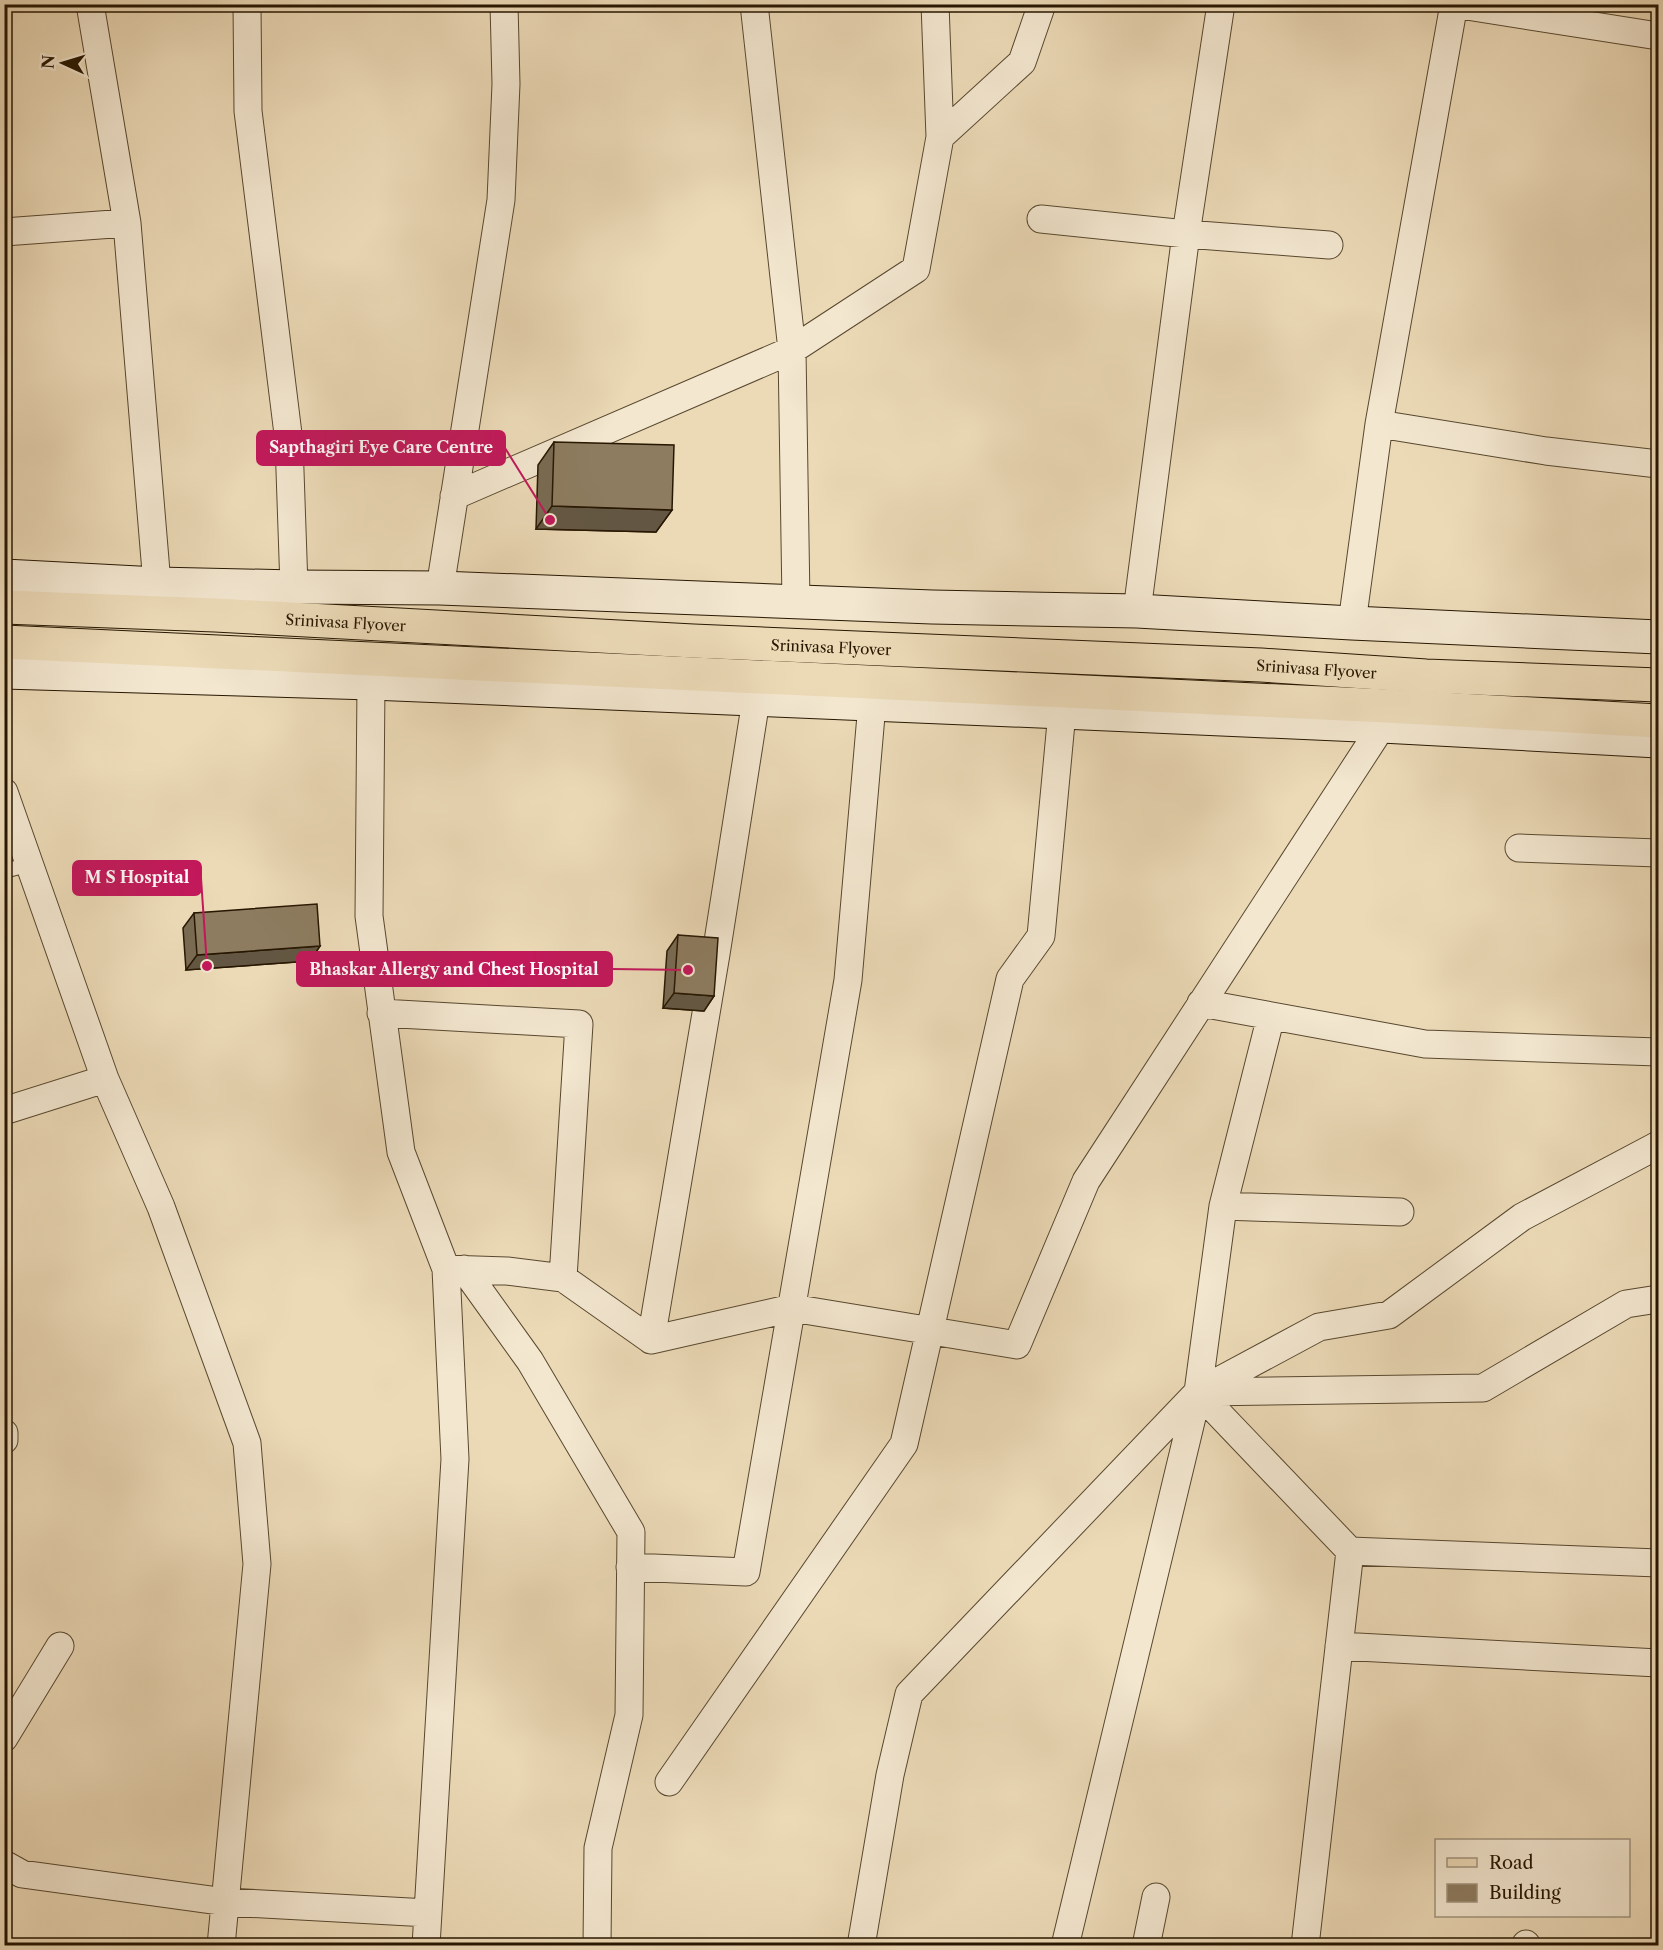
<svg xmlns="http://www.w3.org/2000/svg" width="1663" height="1950" font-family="'Libre Caslon Text',serif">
<rect width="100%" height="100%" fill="#ecdab7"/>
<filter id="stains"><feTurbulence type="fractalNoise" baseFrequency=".00333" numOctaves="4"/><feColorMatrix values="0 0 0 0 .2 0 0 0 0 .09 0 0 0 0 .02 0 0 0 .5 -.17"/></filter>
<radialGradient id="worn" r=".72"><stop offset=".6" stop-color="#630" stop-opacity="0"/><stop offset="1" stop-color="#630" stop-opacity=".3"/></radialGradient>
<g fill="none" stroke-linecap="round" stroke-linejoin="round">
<g stroke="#58482f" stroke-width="16">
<path id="lane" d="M4,871l27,-7"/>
</g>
<g stroke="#58482f" stroke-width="29">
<path id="street" d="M90,4l37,219 30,361
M247,4l1,107 41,331 5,145
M754,4l38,346 4,252
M1454,4l204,32
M940,137l82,-75 20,-58
M1041,219l145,15 143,11
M4,232l123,-9
M1379,424l167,27 112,13
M454,496l338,-146 124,-81 24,-132 -5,-133
M440,588l61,-388 5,-116 -2,-80
M1137,611l49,-377 35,-230
M1352,623l27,-199 75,-420
M371,683l-2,233 32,236 45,117 9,190 -29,487
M4,792l101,287 56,128 86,236 10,121 -36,382
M1519,848l139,5
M1201,1003l224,41 233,8
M381,1013l198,11 -16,254
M4,1111l101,-32
M1223,1206l177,6
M446,1269l61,2 56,7 88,62 141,-32 225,37 69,-164 296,-455
M464,1269l66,92 101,171 -2,183 -31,133 -1,98
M651,1340l65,-386 40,-254
M1198,1392l152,159 308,12
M1202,1392l281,-4 143,-84 32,-5
M4,1433v7
M630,1567l116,5 102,-592 24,-276
M1339,1646l319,17
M4,1738l56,-92
M669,1782l235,-338 106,-465 31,-43 21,-224
M4,1864l18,10 204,28 202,11
M861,1946l29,-171 19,-81 289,-302 121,-65 70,-12 133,-98 136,-72
M1065,1946l133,-554 25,-186 48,-190
M1146,1946l10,-49
M1305,1946l45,-395
M1526,1946v-2"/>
</g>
<g stroke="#271702" stroke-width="35">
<path id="secondary" d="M4,576l153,8 137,3 146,1 492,19 205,4 215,12 306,14
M4,672l367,11 691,29 320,14 276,15"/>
</g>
<g stroke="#271702" stroke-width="35">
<g id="primary">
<path id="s1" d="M4,607l211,8 478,26 568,24 165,11 232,9"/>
<path d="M4,642l1383,64 271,15"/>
</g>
</g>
<use href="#lane" stroke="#f3e7d0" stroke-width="14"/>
<use href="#street" stroke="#f3e7d0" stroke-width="27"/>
<use href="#secondary" stroke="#f3e7d0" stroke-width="33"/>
<use href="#primary" stroke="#ecdab7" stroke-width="33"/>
</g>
<path fill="#796b53" stroke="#271702" stroke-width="1.5" d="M554,442l118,68 -16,22 -120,-3 2,-64z
M194,913l126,33 -10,15 -124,9 -3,-42z
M678,935l36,61 -10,15 -41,-3 4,-57z"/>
<path fill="#635743" stroke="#271702" stroke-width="1.5" d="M552,506l120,4 -16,22 -120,-3z
M320,946l-10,15 -124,9 11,-15z
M674,993l40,3 -10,15 -41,-3z"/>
<path fill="#8d7c60" stroke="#271702" stroke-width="1.5" d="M554,442l120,3 -2,65 -120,-4z
M317,904l3,42 -123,9 -3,-42z
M678,935l40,3 -4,58 -40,-3z"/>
<g text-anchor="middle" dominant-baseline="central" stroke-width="6" stroke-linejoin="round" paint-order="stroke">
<g font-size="15" fill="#271702" stroke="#f3e7d0">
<text stroke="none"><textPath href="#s1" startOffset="342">Srinivasa Flyover</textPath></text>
<text stroke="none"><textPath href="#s1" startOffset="828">Srinivasa Flyover</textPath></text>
<text stroke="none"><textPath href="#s1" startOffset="1314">Srinivasa Flyover</textPath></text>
</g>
</g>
<path fill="none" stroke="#c2185b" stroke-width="2" d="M550 520L505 448M207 966L201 878M688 970L612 969"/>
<g fill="#c2185b" stroke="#f3e7d0" stroke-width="2">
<circle cx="550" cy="520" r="6"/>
<circle cx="207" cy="966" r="6"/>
<circle cx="688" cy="970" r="6"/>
</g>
<g fill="#c2185b" stroke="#c2185b" stroke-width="2">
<rect x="257" y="431" width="248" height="34" rx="6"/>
<rect x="73" y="861" width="128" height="34" rx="6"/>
<rect x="297" y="952" width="315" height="34" rx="6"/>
</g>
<g font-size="16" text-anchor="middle" font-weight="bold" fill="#fff">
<text x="381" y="453">Sapthagiri Eye Care Centre</text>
<text x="137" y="883">M S Hospital</text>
<text x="454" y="975">Bhaskar Allergy and Chest Hospital</text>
</g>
<rect width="1663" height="1950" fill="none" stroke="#ecdab7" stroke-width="24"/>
<rect x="6" y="6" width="1651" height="1938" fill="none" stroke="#271702" stroke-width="3"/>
<rect x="12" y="12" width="1639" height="1926" fill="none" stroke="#271702" stroke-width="1.5"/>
<rect x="1435" y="1839" width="195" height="78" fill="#f3e7d0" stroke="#a1947e" stroke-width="1.5"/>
<rect x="1447" y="1858" width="30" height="9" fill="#ecdab7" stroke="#a1947e" stroke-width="1.5"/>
<text x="1489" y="1869" font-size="18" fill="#271702">Road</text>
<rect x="1447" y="1884" width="30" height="18" fill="#8d7c60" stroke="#a1947e" stroke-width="1.5"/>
<text x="1489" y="1899" font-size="18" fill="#271702">Building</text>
<g transform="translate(63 63) rotate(274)" stroke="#f3e7d0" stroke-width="4.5" paint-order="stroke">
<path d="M0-4.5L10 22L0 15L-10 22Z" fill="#271702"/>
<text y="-9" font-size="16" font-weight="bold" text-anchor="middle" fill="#271702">N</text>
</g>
<rect width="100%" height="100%" filter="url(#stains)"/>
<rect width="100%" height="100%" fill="url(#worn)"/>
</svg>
